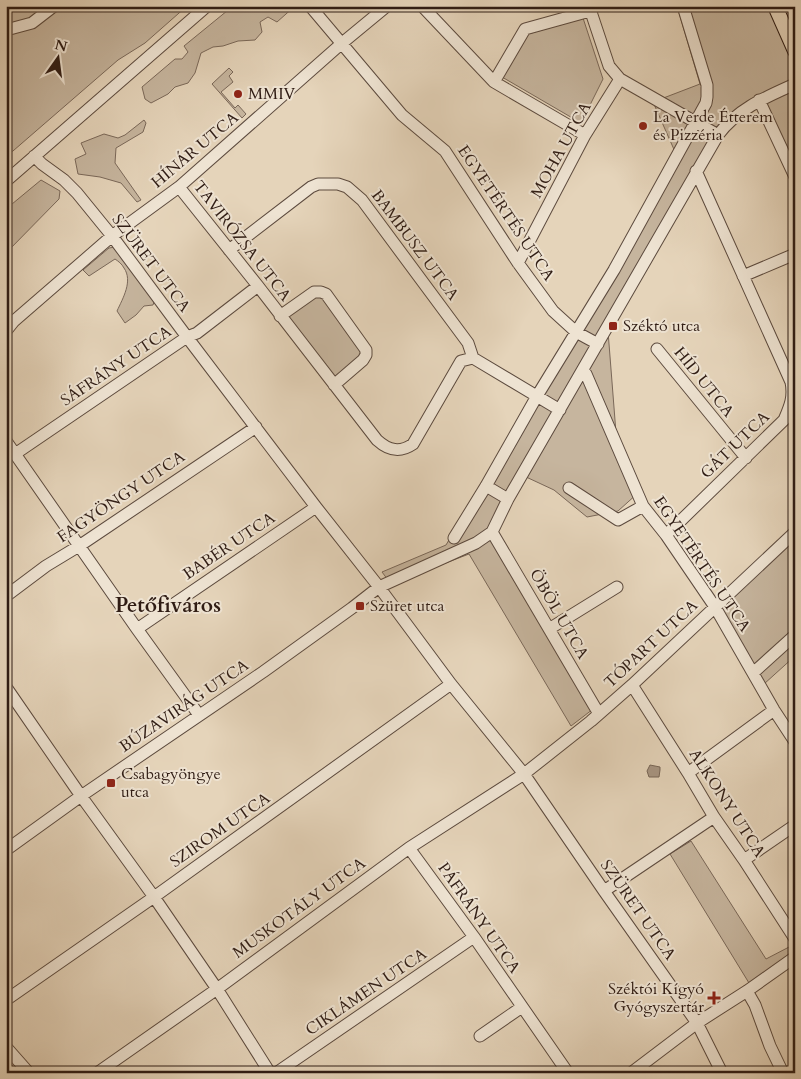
<svg xmlns="http://www.w3.org/2000/svg" width="801" height="1079" font-family="Cardo,serif">
<rect width="100%" height="100%" fill="#e5d4ba"/>
<filter id="stains"><feTurbulence type="fractalNoise" baseFrequency=".004" numOctaves="4"/><feColorMatrix values="0 0 0 0 .2 0 0 0 0 .09 0 0 0 0 .02 0 0 0 .5 -.17"/></filter>
<radialGradient id="worn" r=".72"><stop offset=".6" stop-color="#630" stop-opacity="0"/><stop offset="1" stop-color="#630" stop-opacity=".3"/></radialGradient>
<path fill="#c6b59e" stroke="#7a6859" d="M6,6h181l-42,37 -27,17 -112,97z
M233,6h62l-18,16 -9,-5 -8,5 2,10 -7,8 -17,1 -15,5 -10,1 -12,6 -6,20 -7,10 -13,4 -7,7 -17,9 -6,-4 -3,-12 33,-28h7l6,-7 -4,-6z
M677,6h118v162l-31,-67 -43,33 -113,197 8,102 22,60 -20,18 -31,6 -33,-27 -30,-14 -27,56 100,174 -26,20 -102,-172 -78,30 -9,-12 64,-27 230,-391 -23,-52 47,-18z
M583,18l20,61 -22,44 -79,-46 26,-43z
M229,68l4,4 -4,4 4,6 -12,10 14,16 3,-3 8,9 -4,4 -30,-34z
M144,120l2,3 -3,9 -27,16 -1,15 26,37 -4,2 -16,-19 -21,-6 -22,-3 -3,-15 11,-5 -5,-11 23,-9 14,4 7,-3z
M41,180l19,11 -1,8 -53,54v-44z
M115,247l40,52 -2,6 -9,1 -8,9 -11,8 -8,-12c6,-13 16,-30 7,-43 -2,-4 -6,-7 -9,-9l-26,17 -6,-6 26,-22z
M313,296l9,1 40,51 -4,10 -22,19 -5,-4 -44,-58z
M795,537v119l-31,28 -44,-76z
M691,841l75,118 25,-13 3,5 -45,32 -79,-129z"/>
<path fill="#a79582" stroke="#776556" d="M650,765l10,2v3l-1,7h-10l-2,-6z"/>
<g fill="none" stroke-linecap="round" stroke-linejoin="round">
<g stroke="#5c4a3e" stroke-width="13">
<path id="minor" d="M310,6l92,109 43,36 73,112 35,48 23,21 22,12
M422,6l72,76 91,53
M589,6l20,60 11,13 98,56
M6,30l26,-7 22,-17
M494,82l31,-53 65,-18
M759,100l36,77
M34,156l8,8 22,16 13,13 35,43 75,101 129,170 63,80 72,97 73,90 80,117 93,132 25,50
M6,181l201,-175
M179,187l79,99 119,154c12,11 23,13 36,4l48,-83 12,-3
M229,250l82,-63 7,-3h20l9,3 15,13 106,143 5,15 87,52
M518,263l67,-128 35,-56
M743,276l52,-22
M280,316l34,-24h7l5,2 40,56v5l-3,5 -29,25
M6,331l8,-10 98,-85 67,-49 162,-143 46,-38
M657,349l89,109
M582,371l4,3 57,132 23,29 49,72 59,103 21,32
M6,441l131,188 62,86
M15,454l172,-117 10,-4 61,-47
M486,486l22,13
M569,488l49,32 25,-14
M492,532l107,182
M666,535l118,-115c6,-14 10,-23 7,-38l-95,-211
M454,538l32,-52 51,-90 77,-126 92,-167 1,-6v-12l-24,-79
M6,596l40,-30 33,-20 177,-119
M137,629l179,-122
M549,629l68,-42
M753,673l42,-38
M632,685l56,88 26,44 30,43 51,79
M6,687l75,109 73,101 63,92 53,84
M688,773l86,-63
M409,848l65,89 94,136
M6,850l75,-54 182,-124 89,-64 27,-21 97,-44 16,-11 16,-33 210,-364c19,-26 48,-38 77,-51
M744,860l51,-35
M604,891l110,-74
M747,991l8,14 15,41 13,27
M6,1000l148,-103 297,-213
M480,1036l42,-29
M6,1047l23,26
M97,1073l120,-84 192,-141 115,-74 67,-53 41,-36 163,-153
M276,1073l198,-136
M631,1073l66,-50 50,-32 48,-34"/>
</g>
<g stroke="#2f1c14" stroke-width="16">
<path id="major" d="M775,6l20,45"/>
</g>
<use href="#minor" stroke="#eee3d2" stroke-width="11"/>
<use href="#major" stroke="#e5d4ba" stroke-width="14"/>
</g>
<g fill="#8f2418" stroke="#eee3d2" stroke-width="2">
<circle cx="238" cy="94" r="5"/>
<circle cx="643" cy="126" r="5"/>
<rect x="608" y="321" width="10" height="10" rx="2.5"/>
<rect x="355" y="601" width="10" height="10" rx="2.5"/>
<rect x="106" y="778" width="10" height="10" rx="2.5"/>
<path d="M711.5 990.5h5v5h5v5h-5v5h-5v-5h-5v-5h5z"/>
</g>
<g text-anchor="middle" dominant-baseline="central" stroke-width="4" stroke-linejoin="round" paint-order="stroke">
<g font-size="16" fill="#2f1c14" stroke="#eee3d2" text-anchor="start">
<text x="248" y="94">MMIV</text>
<text x="653" y="117">La Verde Étterem<tspan x="653" dy="18">és Pizzéria</tspan></text>
<text x="623" y="326">Széktó utca</text>
<text x="370" y="606">Szüret utca</text>
<text x="121" y="774">Csabagyöngye<tspan x="121" dy="18">utca</tspan></text>
<text x="704" y="989" text-anchor="end">Széktói Kígyó<tspan x="704" dy="18">Gyógyszertár</tspan></text>
</g>
<g font-size="16" fill="#2f1c14" stroke="#eee3d2">
<text transform="translate(195 150) rotate(-40)">HÍNÁR UTCA</text>
<text transform="translate(561 150) rotate(-61)">MOHA UTCA</text>
<text transform="translate(506 213) rotate(56)">EGYETÉRTÉS UTCA</text>
<text transform="translate(242 241) rotate(52)">TAVIRÓZSA UTCA</text>
<text transform="translate(415 245) rotate(53)">BAMBUSZ UTCA</text>
<text transform="translate(151 263) rotate(53)">SZÜRET UTCA</text>
<text transform="translate(116 366) rotate(-34)">SÁFRÁNY UTCA</text>
<text transform="translate(704 382) rotate(51)">HÍD UTCA</text>
<text transform="translate(735 445) rotate(-44)">GÁT UTCA</text>
<text transform="translate(121 497) rotate(-34)">FAGYÖNGY UTCA</text>
<text transform="translate(229 546) rotate(-34)">BABÉR UTCA</text>
<text transform="translate(702 564) rotate(56)">EGYETÉRTÉS UTCA</text>
<text transform="translate(559 614) rotate(60)">ÖBÖL UTCA</text>
<text transform="translate(651 644) rotate(-43)">TÓPART UTCA</text>
<text transform="translate(184 706) rotate(-34)">BÚZAVIRÁG UTCA</text>
<text transform="translate(727 803) rotate(57)">ALKONY UTCA</text>
<text transform="translate(220 830) rotate(-35)">SZIROM UTCA</text>
<text transform="translate(299 908) rotate(-36)">MUSKOTÁLY UTCA</text>
<text transform="translate(638 910) rotate(55)">SZÜRET UTCA</text>
<text transform="translate(479 918) rotate(55)">PÁFRÁNY UTCA</text>
<text transform="translate(366 992) rotate(-34)">CIKLÁMEN UTCA</text>
</g>
<g font-size="21" font-weight="bold" fill="#2f1c14" stroke="#eee3d2">
<text x="168" y="605">Petőfiváros</text>
</g>
</g>
<rect width="801" height="1079" fill="none" stroke="#e5d4ba" stroke-width="25"/>
<rect x="8" y="8" width="786" height="1064" fill="none" stroke="#2f1c14" stroke-width="2.5"/>
<rect x="12" y="12" width="776" height="1054" fill="none" stroke="#2f1c14"/>
<g transform="translate(58 58) rotate(14)" stroke="#eee3d2" stroke-width="4" paint-order="stroke">
<path d="M0-4L9 19L0 12L-9 19Z" fill="#2f1c14"/>
<text y="-8" font-size="14" font-weight="bold" text-anchor="middle" fill="#2f1c14">N</text>
</g>
<rect width="100%" height="100%" filter="url(#stains)"/>
<rect width="100%" height="100%" fill="url(#worn)"/>
</svg>
